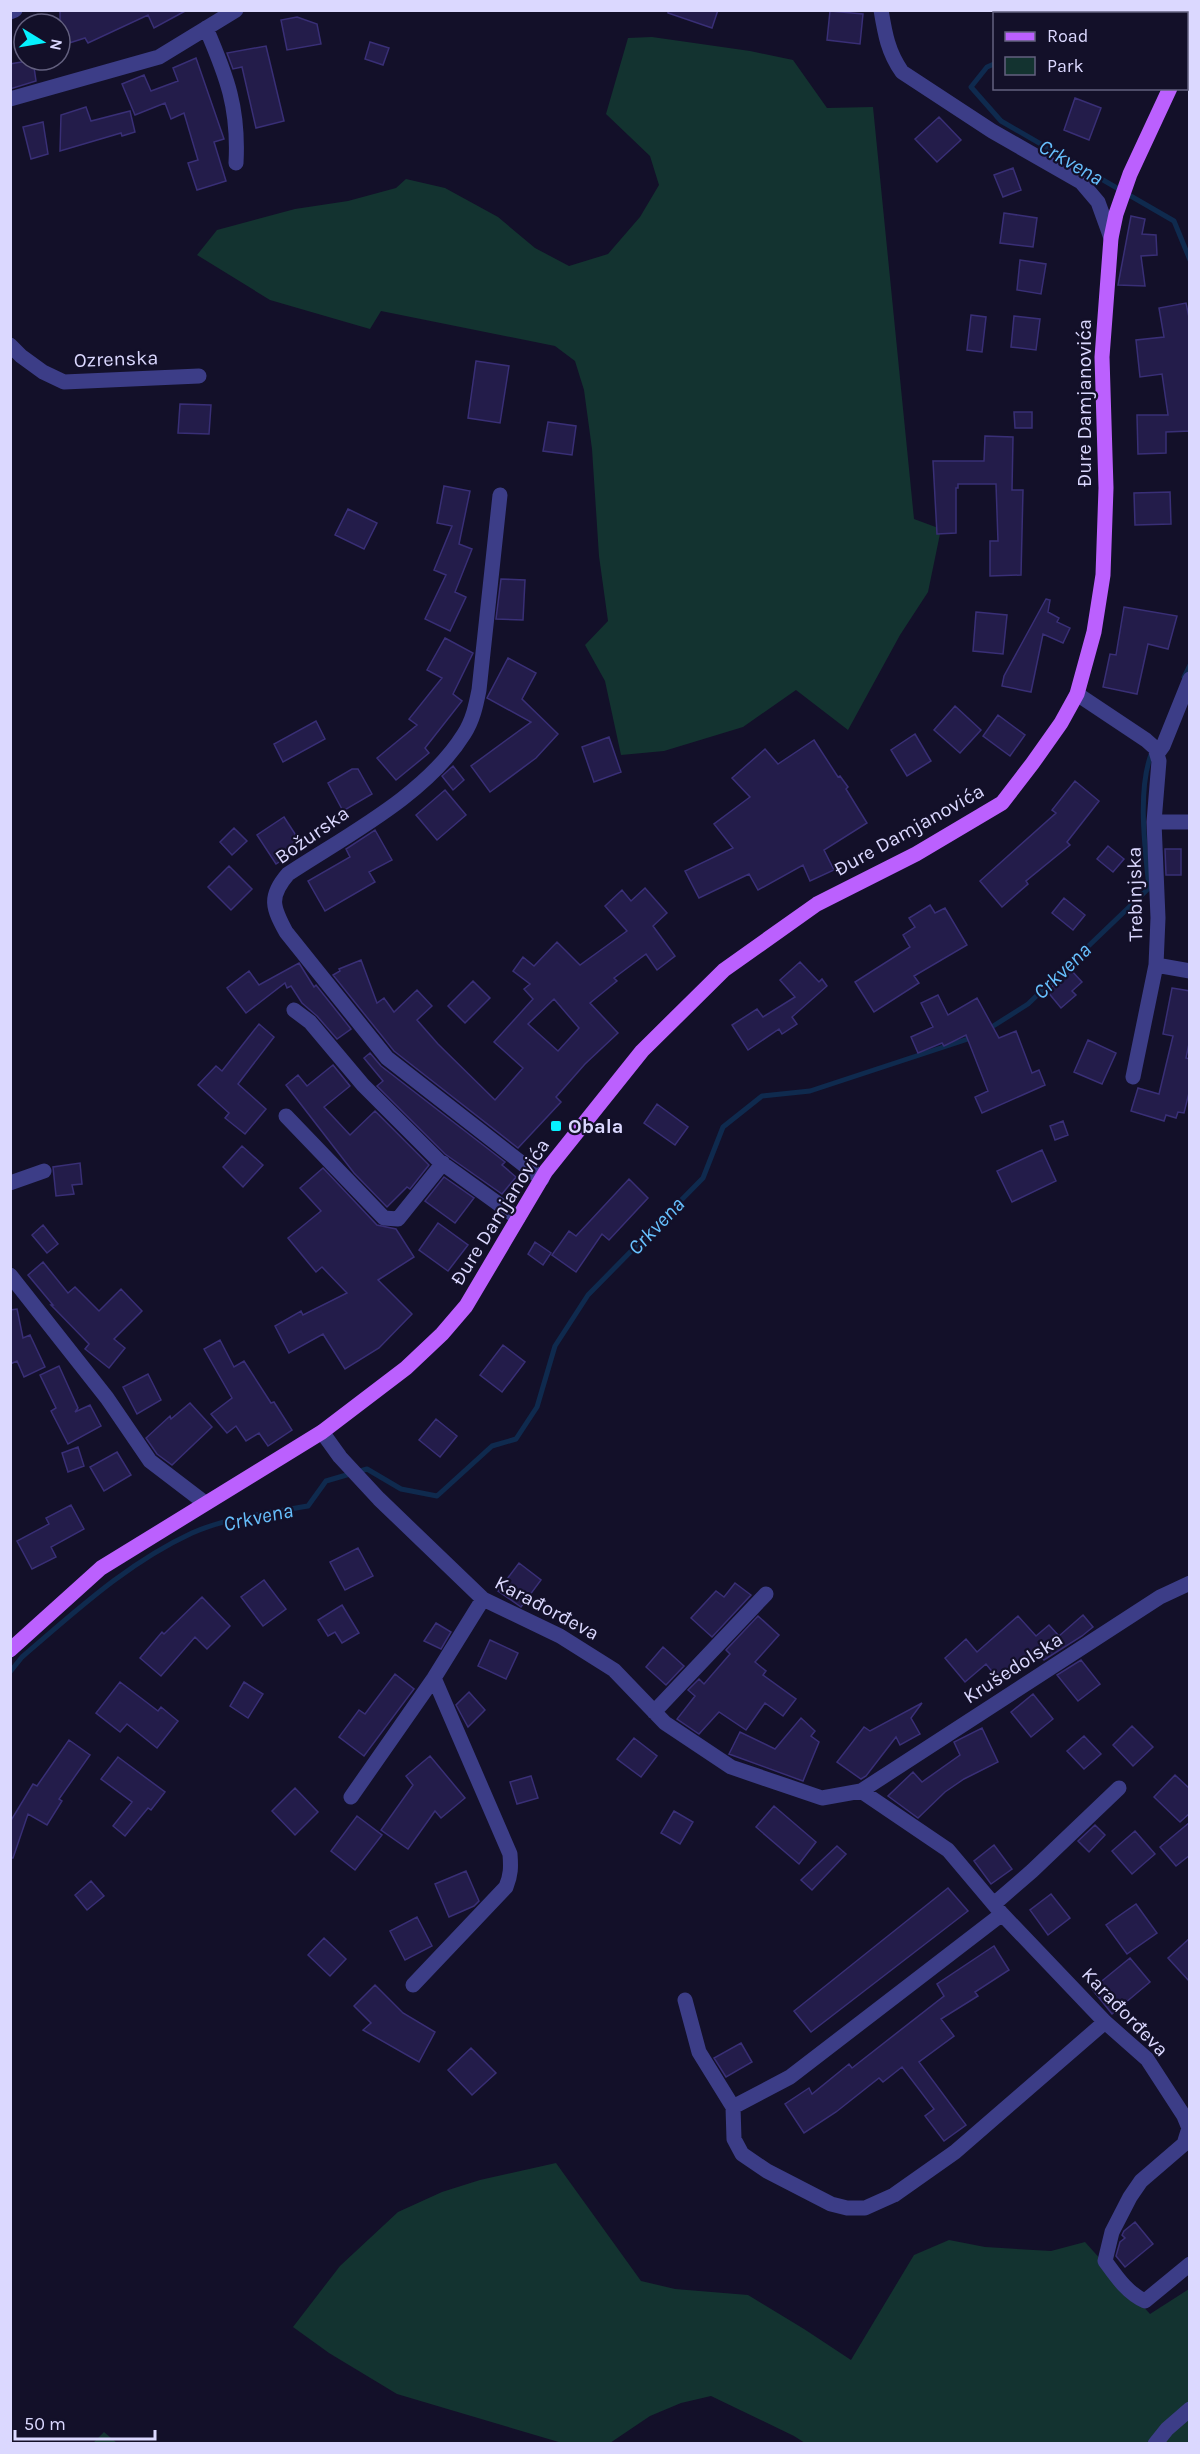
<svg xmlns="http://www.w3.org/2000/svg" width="1200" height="2454" font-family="Karla,sans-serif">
<rect width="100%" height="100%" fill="#131029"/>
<path fill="#133330" d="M652,37l98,14 43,9 34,48 46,-1 41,412 27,10 -13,63 -28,43 -52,95 -52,-40 -53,37 -79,24 -43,4 -16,-74 -20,-36 23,-24 -9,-65 -7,-107 -8,-59 -9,-29 -20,-15 -174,-35 -11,18 -100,-29 -73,-45 20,-25 78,-21 53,-8 48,-13 10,-9 39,9 53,29 37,31 34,18 39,-12 32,-37 19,-32 -9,-29 -44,-42 22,-76z
M556,2163l85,118 34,8 73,6 56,34 47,31 63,-105 35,-15 36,7 66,4 34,-9 65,72 39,-25v154h-384l-11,-7 -83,-40 -30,7 -31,13 -40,27h-48l-165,-49 -68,-41 -36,-26 47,-61 58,-54 44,-20 38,-12z
M104,2432l13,11h-24z"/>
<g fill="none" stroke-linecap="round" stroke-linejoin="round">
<path stroke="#0f2a4e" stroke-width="5" d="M1055,14l3,-4
M994,64l-7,3 -16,20 30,34 173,100 16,39
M1184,677l6,-12
M987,1030l41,-26 121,-116c-4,-40 -12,-99 3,-136
M10,1672l12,-15c54,-46 105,-94 170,-124 36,-16 78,-20 116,-27l18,-25 41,-12 34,20 36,7 55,-50 24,-7 21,-32 18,-61 33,-51 115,-117 20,-51 39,-31 48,-5 164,-54"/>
</g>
<path fill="#231c4a" stroke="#392f76" stroke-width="1.5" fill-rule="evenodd" d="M60,10h127l-33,18 -6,-13 -60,28 -3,-5 -25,8z
M668,10h50l-6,18 -44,-15z
M830,11l33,3 -3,30 -33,-4z
M297,17l20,7 4,20 -34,6 -6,-30z
M370,42l19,6 -6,17 -18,-6z
M266,46l18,75 -28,7 -14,-61 -9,2 -6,-16z
M196,58l28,81 -10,3 12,39 -29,9 -9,-27 10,-3 -14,-47 -13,6 -6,-16 -30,12 -13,-31 22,-9 7,16 27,-10 -5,-13z
M33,60l3,21 -26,8v-25z
M1075,98l26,10 -12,32 -25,-10z
M86,107l5,14 39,-10 5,21 -13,4 -1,-3 -61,18 1,-36z
M939,117l22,23 -24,22 -22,-23z
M43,122l5,32 -17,5 -8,-32z
M1013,168l8,22 -18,7 -9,-22z
M1004,213l33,5 -4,29 -33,-4z
M1131,216l14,3 -3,15 14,1 1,20 -16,1 4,30 -27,-1z
M1020,260l26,4 -5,30 -24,-4z
M1186,303l4,19v109l-24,1v21l-28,1 -1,-39h31l-6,-41 -22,3 -4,-37 28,-3 -5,-29z
M971,315l15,2 -4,35 -15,-2z
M1014,316l26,3 -4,31 -25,-3z
M476,361l33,5 -9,57 -32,-5z
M180,404l31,1 -2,29 -31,-1z
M1014,412h18v16h-17z
M548,422l28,4 -4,29 -29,-4z
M985,436l28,1 -1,53h11l-2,85 -31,1v-35h8l-2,-57h-38v4h-2v45l-19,1 -4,-73h51z
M444,486l26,5 -11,53 13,5 -17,43 11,5 -16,34 -25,-12 21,-44 -12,-5 18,-44 -15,-3z
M1170,492l1,32 -36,1 -1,-32z
M348,509l29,14 -13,26 -29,-14z
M501,579l24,1 -2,40 -27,-1z
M1046,599l4,1 -2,12 11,6 -2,4 13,6 -7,15 -20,-9 -12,58 -29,-6 2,-10z
M1124,607l53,9 -9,33 -20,-5 -11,50 -34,-7 7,-33 6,1z
M976,612l31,3 -4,39 -30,-3z
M445,638l28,15 -20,41 9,7 -37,47 4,5 -33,27 -19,-22 40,-33 -8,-6 33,-41 -15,-8z
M508,658l28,15 -14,26 36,35 -22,24 -46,34 -19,-26 60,-44 -44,-24z
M955,706l26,24 -21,23 -26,-23z
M998,715l27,20 -15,21 -27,-20z
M316,721l9,18 -42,23 -9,-18z
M915,734l16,27 -24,15 -16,-26z
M609,737l12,35 -27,10 -12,-35z
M814,740l24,37 2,-1 8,11 -2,2 21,34 -43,27 10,20 -24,11 -7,-16 -45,25 -9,-16 -50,24 -14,-27 48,-23 -19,-24 36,-27 -18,-19 33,-29 13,15z
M453,766l11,14 -11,10 -11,-14z
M352,769h6l14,25 -29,17 -15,-28z
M1075,781l24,20 -32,41 3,3 -44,36 2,3 -26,23 -22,-26 76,-68 -4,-3z
M445,790l21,25 -29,25 -21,-25z
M284,817l19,29 -27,18 -19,-29z
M234,828l13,13 -15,14 -12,-13z
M375,830l17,30 -23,12 6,10 -50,29 -17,-30 42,-24 -4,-8z
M1108,846l16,13 -11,13 -16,-13z
M1165,849h16v26h-15z
M229,866l23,23 -21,21 -23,-23z
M645,888l22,25 -14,13 22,30 -18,14 -11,-16 -32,24 3,3 -27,22 28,30 -33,31 -29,33 5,5 -43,46 -124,-97 -61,-76 7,-4 -1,-2 22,-9 16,43 7,-5 10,14 23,-22 15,16 -15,14 21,24 57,56 28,-32 -29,-26 39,-43 -9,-10 6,-5 -17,-13 10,-14 11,9 23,-24 23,23 47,-34 -22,-25 17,-16 9,11zM554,999l25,29 -21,23 -30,-27z
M1064,898l21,17 -12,15 -21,-17z
M930,905l5,8 10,-5 22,37 -53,31 5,7 -45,29 -19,-30 55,-35 -7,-12 12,-8 -6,-9z
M800,962l19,20 3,-3 5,7 -35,31 5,7 -15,10 -3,-5 -31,21 -16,-25 25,-16 6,8 32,-20 -15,-17z
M299,963l15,24 2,-2 35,44 -14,10 -20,-23 -15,-13 -11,-17 -4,2 -2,-5 -39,30 -19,-25 22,-17 10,14z
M1071,970l11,12 -10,9 4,4 -15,13 -14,-17z
M473,981l17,17 -25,25 -17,-17z
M1172,988l18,3v48l-4,19 4,1v30l-6,24 -6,-1 -2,6 -10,-3 -2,6 -33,-10 7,-23 21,6 14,-58 -10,-2z
M938,995l10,20 29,-17 22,40 17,-7 16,42 7,-3 6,15 -63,28 -7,-16 13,-6 -22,-56 -22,11 -2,-3 -24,10 -7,-16 22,-10 -12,-24z
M259,1024l15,13 -36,47 28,25 -21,25 -20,-16 4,-5 -31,-28 18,-19 6,5z
M1088,1040l28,13 -14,31 -28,-12z
M370,1053l11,13 124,96 -3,3 14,12 -14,17 -57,-40 -68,-68 6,-5 -19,-23z
M333,1065l17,21 -26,21 26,28 25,-24 54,54 -19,24 -3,-2 -20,20 -33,-34 -68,-88 12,-10 9,11z
M657,1104l31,23 -13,18 -31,-22z
M1063,1121l5,14 -13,5 -5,-14z
M242,1146l21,19 -20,22 -20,-20z
M1042,1150l14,31 -44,21 -15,-31z
M80,1163l2,21 -10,1 2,9 -18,2 -3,-29z
M323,1168l54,57 19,4 18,28 -36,23 34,34 -33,34 -34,21 -22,-35 -34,19 -14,-27 26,-15 2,4 44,-22 -25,-26 -6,5 -28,-34 33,-27 -21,-23z
M444,1177l30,21 -19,25 -30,-22z
M629,1179l19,19 -39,42 -7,-6 -26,38 -24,-17 17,-24 7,5z
M438,1223l30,22 -20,26 -29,-21z
M43,1225l15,19 -11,9 -15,-18z
M535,1242l16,11 -8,12 -15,-11z
M43,1262l25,31 7,-6 24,24 22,-22 21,22 -28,28 11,9 -16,20 -24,-19 4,-5 -38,-39h2l-25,-30z
M17,1309l6,29 7,-3 15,32 -21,10 -7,-16 -7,3v-54z
M220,1340l14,27 10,-6 27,42 3,-1 18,28 -24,16 -9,-13 -13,8 -10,-15 -9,7 -16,-19 21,-16 -28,-49z
M503,1345l22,17 -23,30 -22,-17z
M59,1366l19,42 -3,4 15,-7 11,21 -33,18 -17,-33 5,-3 -16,-33z
M148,1374l13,26 -24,14 -14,-27z
M190,1403l22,24 -40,38 -15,-11 -11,-16 24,-22 1,3z
M436,1419l21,17 -17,21 -21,-17z
M78,1447l6,19 -16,6 -6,-19z
M117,1452l14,23 -27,16 -14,-24z
M71,1505l13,24 -33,18 5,10 -24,12 -15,-28 32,-17 -3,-6z
M358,1548l15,28 -28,14 -15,-28z
M519,1563l22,17 -20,27 -23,-16z
M264,1580l22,29 -23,17 -22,-29z
M735,1583l16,12 -39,42 -21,-19 25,-27 8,6z
M202,1597l28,29 -23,23 -12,-12 -34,39 -21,-18 22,-26 2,2z
M342,1605l17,28 -17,10 -7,-11 -7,4 -10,-16z
M1083,1615l10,12 -11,9 -38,24 -8,-9 -37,29 -13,-16 -21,18 -20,-24 21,-19 11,13 41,-36 18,20 13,-11 10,11z
M758,1616l21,19 -24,27 11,9 -3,4 33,24 -13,17 -18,-13 -19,27 -27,-18 -20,22 -22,-15 18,-23 -7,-6 11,-11 5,5 26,-30 -4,-4z
M436,1623l15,9 -10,17 -17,-8z
M490,1640l28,13 -12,26 -28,-13z
M663,1647l21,19 -18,19 -20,-18z
M1081,1660l19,24 -22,17 -21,-26z
M395,1674l19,15 -50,67 -25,-19 20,-27 6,4z
M120,1682l38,29 3,-4 17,14 -21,27 -30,-24 -7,8 -24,-19z
M244,1682l19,12 -15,24 -18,-12z
M469,1692l16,18 -17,17 -12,-22z
M1033,1694l20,25 -22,18 -20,-25z
M922,1703l-11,15 9,16 -20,11 -4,-8 -30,39 -5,3 -24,-17 27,-35 6,4z
M801,1718l14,13 -4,5 8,6 -16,39 -74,-27 11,-22 35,17z
M1132,1726l21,21 -20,19 -20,-21z
M982,1728l16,34 -34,17 -19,13 -27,26 -30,-22 25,-24 9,10 38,-27 -6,-13z
M1084,1736l17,18 -17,15 -17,-18z
M634,1738l23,18 -16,21 -24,-18z
M69,1740l21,15 -31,44 3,2 -15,24 -19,-11 -15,44h-3v-36l23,-38 4,2z
M430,1756l35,42 -24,20 -6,-7 -27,38 -27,-19 32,-45 -7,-9z
M118,1757l47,35 -14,18 -3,-2 -23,28 -12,-10 19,-24 -31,-23z
M1175,1775l15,14v24l-10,9 -26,-25z
M531,1776l7,22 -21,6 -7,-22z
M295,1788l23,24 -23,23 -23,-24z
M774,1806l42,36 -17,22 -43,-37z
M674,1811l19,11 -13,22 -19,-11z
M357,1816l25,19 -27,35 -24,-19z
M1190,1822v33l-14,11 -16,-19z
M1095,1825l10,10 -16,17 -11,-11z
M1135,1831l20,23 -23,20 -20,-23z
M994,1845l18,24 -21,15 -17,-23z
M837,1846l9,8 -34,36 -11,-10z
M466,1871l13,30 -5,5 -25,11 -14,-33z
M91,1881l13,15 -17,14 -12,-15z
M948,1888l20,23 -157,121 -17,-21z
M1051,1894l19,24 -22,17 -18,-25z
M1136,1904l21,29 -30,21 -21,-29z
M417,1917l15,29 -27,14 -15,-29z
M324,1938l22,21 -16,17 -22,-21z
M1190,1938v44l-22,-24z
M994,1946l15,24 -34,22 3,4 -37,23 13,17 -35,26 47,63 -22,16 -19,-25 9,-7 -32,-42 -19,15 -4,-4 -43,34 -32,21 -19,-29 24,-16 3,6 37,-30 3,4 92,-72 -7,-12z
M1130,1958l20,24 -38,32 -20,-25z
M375,1985l28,28 32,19 -16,30 -56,-32 8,-7 -17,-17z
M741,2043l11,19 -26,15 -12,-19z
M471,2048l25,25 -24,22 -24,-25z
M1135,2222l18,22 -28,23 -9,-11 4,-14 5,-4 -3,-3 2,-4z"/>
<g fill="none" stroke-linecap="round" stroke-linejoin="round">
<path stroke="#3c3d87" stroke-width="15" d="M881,10c4,24 7,42 21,62l90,59 89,51 17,20 13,36
M10,12l5,-2
M206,28c21,49 33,80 30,135
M10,99l149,-42 77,-47
M10,345l11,11 22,16 21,10 135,-6
M500,495l-21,195c-3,15 -6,30 -15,44 -38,61 -117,101 -176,140 -20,23 -15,34 -2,58l101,126 155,121
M1077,694l69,46 9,8 4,13 -5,61 4,96 -2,47 -23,112
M1158,753l5,-7 27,-67
M1154,822h36
M1156,965l34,6
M294,1010l16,12 53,63 76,76 79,57
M286,1116l98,102 14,1 45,-56
M10,1183l34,-12
M10,1275l97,123 43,63 55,42
M322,1432l18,25 39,42 104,100 77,37 54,34 51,53 66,44 91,31 39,-7 87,59 54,64 103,108 42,37 37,57 5,12 -5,16 -43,37 -11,16 -18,35 -7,29c11,15 22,32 40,40l45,-37
M654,1712l112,-118
M861,1791l299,-194 30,-14
M351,1797l83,-119 49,-79
M994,1904l38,-33 87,-83
M413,1985l93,-98c5,-12 5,-20 4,-33l-76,-176
M685,2000l14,52 34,55 1,32 8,15 25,17 64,33 16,4h18l29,-13 61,-43 150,-130
M733,2107l57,-30 212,-163
M1155,2444l12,-15 23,-20"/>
<path stroke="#bb60fe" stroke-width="15" d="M1186,50l4,-7
M10,1650l91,-82 221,-136 84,-64 36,-34 24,-28 80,-135 96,-120 82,-81 93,-66 99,-50 86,-51 30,-39 29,-41 16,-29 17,-62 9,-57 3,-87 -4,-131 9,-119 5,-24 14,-40 40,-86"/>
</g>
<rect fill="#06f1fe" stroke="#131029" stroke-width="2" x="550" y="1120" width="12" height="12" rx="3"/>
<g text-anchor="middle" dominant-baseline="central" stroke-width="4.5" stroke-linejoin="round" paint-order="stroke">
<g font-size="20" fill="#dbd8ff" stroke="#131029">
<text transform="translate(116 359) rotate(-2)">Ozrenska</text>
<text transform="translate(1084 403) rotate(-90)">Đure Damjanovića</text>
<text transform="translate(909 830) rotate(-29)">Đure Damjanovića</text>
<text transform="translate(312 835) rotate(-35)">Božurska</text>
<text transform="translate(1135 894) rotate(-91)">Trebinjska</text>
<text transform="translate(500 1212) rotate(-58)">Đure Damjanovića</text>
<text transform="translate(547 1608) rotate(28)">Karađorđeva</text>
<text transform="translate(1013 1668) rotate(-33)">Krušedolska</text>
<text transform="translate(1125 2012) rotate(46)">Karađorđeva</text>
</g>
<g font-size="20" font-weight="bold" fill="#dbd8ff" stroke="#131029" text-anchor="start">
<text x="568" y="1126">Obala</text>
</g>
<g font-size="21" font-style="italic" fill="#67c0fe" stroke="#131029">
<text transform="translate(1071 162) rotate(30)">Crkvena</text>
<text transform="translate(1062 971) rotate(-44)">Crkvena</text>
<text transform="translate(656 1226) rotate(-46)">Crkvena</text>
<text transform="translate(258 1517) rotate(-12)">Crkvena</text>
</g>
</g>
<rect width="1200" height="2454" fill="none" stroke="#dbd8ff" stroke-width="24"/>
<rect x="993" y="12" width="195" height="78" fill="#131029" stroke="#63607f" stroke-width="1.5"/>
<rect x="1005" y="32" width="30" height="9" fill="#bb60fe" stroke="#63607f" stroke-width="1.5"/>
<text x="1047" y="42" font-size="18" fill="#dbd8ff">Road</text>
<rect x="1005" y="57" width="30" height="18" fill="#133330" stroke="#63607f" stroke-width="1.5"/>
<text x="1047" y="72" font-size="18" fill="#dbd8ff">Park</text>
<g transform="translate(42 42) rotate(101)"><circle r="28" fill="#131029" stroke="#63607f" stroke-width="1.5"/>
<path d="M0-4.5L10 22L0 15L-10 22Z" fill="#06f1fe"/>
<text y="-9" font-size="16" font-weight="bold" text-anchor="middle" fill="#dbd8ff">N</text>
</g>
<path d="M15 2430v9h140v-9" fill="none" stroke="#dbd8ff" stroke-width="3"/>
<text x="24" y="2430" font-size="18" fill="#dbd8ff" stroke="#131029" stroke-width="4.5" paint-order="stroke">50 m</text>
</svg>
